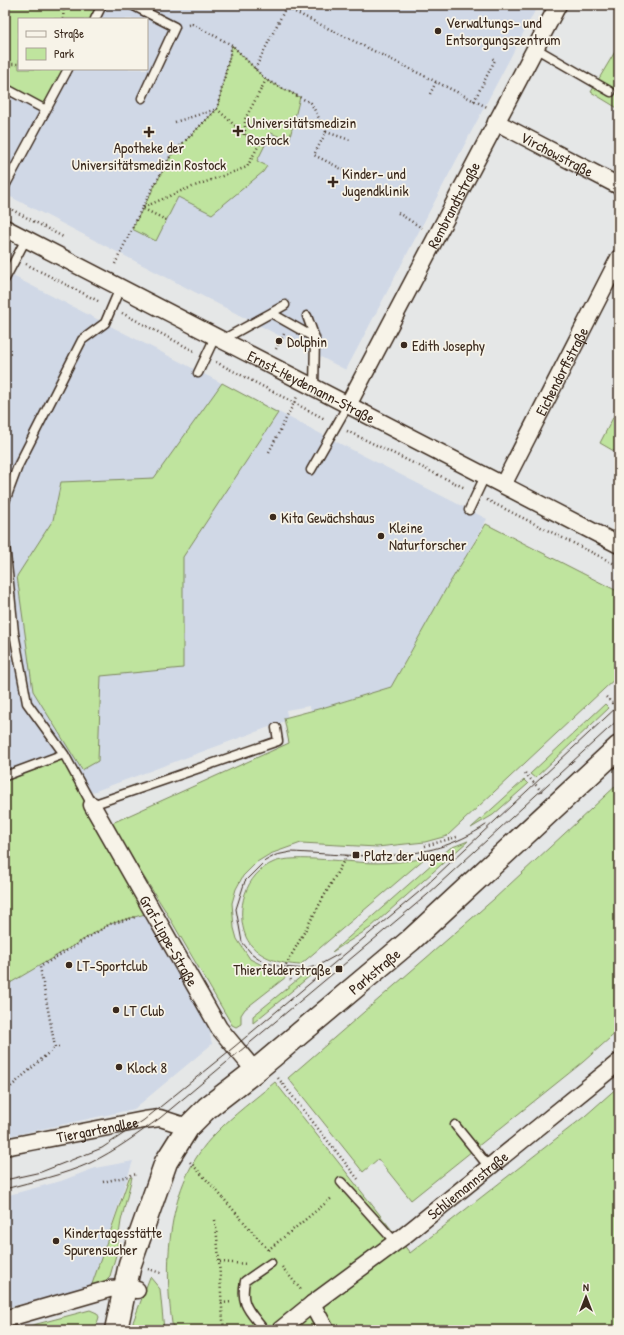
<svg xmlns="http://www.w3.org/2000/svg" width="624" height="1335" font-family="'Patrick Hand',sans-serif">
<rect width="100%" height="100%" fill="#e5e7e7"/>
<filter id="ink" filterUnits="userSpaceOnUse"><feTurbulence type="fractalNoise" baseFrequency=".025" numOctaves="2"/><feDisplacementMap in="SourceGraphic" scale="8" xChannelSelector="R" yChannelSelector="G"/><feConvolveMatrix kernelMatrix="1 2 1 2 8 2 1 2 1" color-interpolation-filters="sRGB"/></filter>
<g filter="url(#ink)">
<path fill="#d0d8e6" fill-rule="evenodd" d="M5,5h533l-192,365 -341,-176zM19,19h128v50h-128z
M5,272l482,247 -96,168 -79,25 -3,-6 -23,4 2,10 -206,76 133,234 -5,4 2,10 -78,65 -129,28z
M133,1161l-42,126 -86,21v-112l56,-15 34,-13z"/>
<path fill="#bfe49e" stroke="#7d875e" d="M5,5h97l-7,14h-76v50h49l-22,41 -41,-22z
M232,45l34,35 34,17 -11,44 -18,-8 -14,28 10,5 -4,6 -51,42 -34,-17 -22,44 -24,-12 39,-74 46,-46z
M619,45v64l-28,-17z
M222,383l56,30 -95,144v111l-82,8 -3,85 -16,9 -49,-79 -16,-115 36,-56 8,-38 93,-4z
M619,406v48l-19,-11z
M486,524l133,68v83l-172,161 -22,6 -48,5 -76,-4 -31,11 -13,8 -14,14 -7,13 -4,14 2,25 3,11 13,20 36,18 -41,32 -4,6v9l-5,3 -4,-2 -67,-115 -55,-86 179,-81 -5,-25 38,-10 69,-21 56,-100z
M605,704l4,4 -74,70 -5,-4z
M64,754l88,158 -42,12 -105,62v-210z
M524,780l4,4 -35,31 -22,13z
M619,783v247l-36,32 -172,138 -33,-41 -15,13 -75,-94 206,-179z
M468,841l-98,87 -38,24 118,-104z
M425,858l-125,107c-20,-1 -45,-8 -54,-28 -11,-27 -1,-63 28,-75 20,-8 78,1 103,1 16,0 33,-2 48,-5z
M316,971l-63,52v-7l50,-41z
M275,1082l135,171 175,-137 34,-30v244h-446c-10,-64 -7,-147 42,-196 18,-19 40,-35 60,-52z
M132,1177l-11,44 -5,34 -6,21 -8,8 -11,3 38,-109z
M150,1277l10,12 4,41h-34z
M90,1310l7,3 2,4 -4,13h-81z"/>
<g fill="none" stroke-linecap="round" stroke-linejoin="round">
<g stroke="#3b2a1e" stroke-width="11">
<path id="lane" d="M132,5l43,22 -33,71
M95,19l7,-14
M535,48l76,44
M5,88l41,22
M5,186l63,-117
M5,279l21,-40
M271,313l14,-8
M307,316l8,22
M222,340l49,-27 44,25 -1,50
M198,373l17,-36
M311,470l37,-65
M5,501l13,-35 64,-126 23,-17 15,-35
M469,510l16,-34
M5,544l9,89 13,70 37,51 28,51 186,-64 -2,-13
M5,776l59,-22
M455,1125l34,42
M341,1182l54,60
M264,1330c-14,-19 -24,-24 -19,-49l26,-18"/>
</g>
<g stroke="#3b2a1e" stroke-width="19">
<g id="street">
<path id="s1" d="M496,122l123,64"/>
<path id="s2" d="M5,228l614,317"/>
<path id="s3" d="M348,405l210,-400"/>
<path id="s4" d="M503,485l116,-227"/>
<path id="s5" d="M92,805l127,223 36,43"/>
<path id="s6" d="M5,1147l139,-27 16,-2 28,9"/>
<path d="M312,1304l14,26"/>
<path d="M5,1319l104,-30 15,-1 13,2"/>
<path id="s7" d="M280,1330l32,-26 92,-68 215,-174"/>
</g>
</g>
<g stroke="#3b2a1e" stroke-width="25">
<g id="secondary">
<path id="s8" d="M116,1330l14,-66 36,-102 22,-35 19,-19 48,-37 156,-131 208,-193"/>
</g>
</g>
<path stroke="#3b2a1e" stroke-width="2.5" stroke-dasharray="1 3" stroke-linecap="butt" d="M281,5l206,102
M63,19l1,-14
M188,25l4,-1 40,21 34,35 45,23 15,29 -12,23 38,19
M5,61l6,3h8
M255,69l32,-64
M430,94l6,-12
M474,101l21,-41 -5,-3
M175,122l42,-13 15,-63
M326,132l24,8
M245,135v-16l21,-39
M5,206l60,32
M398,213l24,15
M166,220l-24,-12 29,-53 46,-46 28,26 20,10
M26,264l74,38
M115,264l27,-56 39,-17 66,-24 13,-24
M122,313l72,38
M276,349l8,-15
M216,362l109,57
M347,431l118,57
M269,452l28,-55
M487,500l132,66
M606,697l6,6 7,-6
M525,773l17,19
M425,846l32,-9
M291,980l-5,-15 62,-112
M59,1047h-4l-15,-80 70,-43 26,-7
M278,1078l80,101
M5,1092l50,-45
M190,1162l27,29 52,60
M103,1182l34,-8
M215,1220c5,37 5,73 9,110
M268,1250l65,-53
M220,1262l27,2
M282,1267l20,24
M148,1269l13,4
M221,1303l11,-1"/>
<use href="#lane" stroke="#f7f3e8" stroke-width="8"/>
<use href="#street" stroke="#f7f3e8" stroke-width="16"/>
<use href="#secondary" stroke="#f7f3e8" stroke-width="22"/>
<path stroke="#3b2a1e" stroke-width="1" d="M339,954l-20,11 -13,4 -24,-2 -18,-5 -13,-9 -9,-11 -6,-33 9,-28 20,-20 11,-6 15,-3c70,3 133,15 195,-27
M5,1180l36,-8 61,-24 42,-28 90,-73 185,-155 200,-187
M5,1189c29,-8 58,-14 85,-26 25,-12 48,-29 70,-45l267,-223 192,-176"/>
</g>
</g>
<g fill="#3b2a1e" stroke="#f7f3e8" stroke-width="1.5">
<circle cx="438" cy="31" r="4"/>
<path d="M236 125h4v4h4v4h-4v4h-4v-4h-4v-4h4z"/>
<path d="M147 126h4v4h4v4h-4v4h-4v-4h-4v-4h4z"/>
<path d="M331 176h4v4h4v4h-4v4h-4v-4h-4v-4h4z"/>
<circle cx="279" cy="341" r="4"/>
<circle cx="404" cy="345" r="4"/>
<circle cx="273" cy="517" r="4"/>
<circle cx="381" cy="536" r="4"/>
<rect x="352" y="851" width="8" height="8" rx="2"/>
<circle cx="69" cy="965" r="4"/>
<rect x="335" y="965" width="8" height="8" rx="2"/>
<circle cx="116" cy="1010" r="4"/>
<circle cx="119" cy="1067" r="4"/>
<circle cx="56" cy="1241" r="4"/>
</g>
<g text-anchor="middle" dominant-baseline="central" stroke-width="3.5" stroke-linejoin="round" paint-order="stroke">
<g font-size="15" fill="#3b2a1e" stroke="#f7f3e8" text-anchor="start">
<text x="446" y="22">Verwaltungs- und<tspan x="446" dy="17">Entsorgungszentrum</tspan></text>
<text x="247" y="122">Universitätsmedizin<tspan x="247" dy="17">Rostock</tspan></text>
<text x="149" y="147" text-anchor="middle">Apotheke der<tspan x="149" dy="17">Universitätsmedizin Rostock</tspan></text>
<text x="342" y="173">Kinder- und<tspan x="342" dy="17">Jugendklinik</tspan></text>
<text x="287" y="341">Dolphin</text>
<text x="412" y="345">Edith Josephy</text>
<text x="281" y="517">Kita Gewächshaus</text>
<text x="389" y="527">Kleine<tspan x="389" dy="17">Naturforscher</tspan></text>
<text x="364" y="855">Platz der Jugend</text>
<text x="77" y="965">LT-Sportclub</text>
<text x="331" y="969" text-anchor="end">Thierfelderstraße</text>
<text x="124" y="1010">LT Club</text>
<text x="127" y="1067">Klock 8</text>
<text x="64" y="1232">Kindertagesstätte<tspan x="64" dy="17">Spurensucher</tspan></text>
</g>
<g font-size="15" fill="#3b2a1e" stroke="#f7f3e8">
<text stroke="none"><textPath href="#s1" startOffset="69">Virchowstraße</textPath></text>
<text stroke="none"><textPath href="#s3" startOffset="226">Rembrandtstraße</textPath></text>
<text stroke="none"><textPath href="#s4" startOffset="128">Eichendorffstraße</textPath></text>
<text stroke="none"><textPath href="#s2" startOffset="345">Ernst-Heydemann-Straße</textPath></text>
<text stroke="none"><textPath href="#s5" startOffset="156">Graf-Lippe-Straße</textPath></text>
<text stroke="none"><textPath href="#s8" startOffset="460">Parkstraße</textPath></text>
<text stroke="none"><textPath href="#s6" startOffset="94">Tiergartenallee</textPath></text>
<text stroke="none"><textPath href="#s7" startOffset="237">Schliemannstraße</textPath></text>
</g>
</g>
<rect width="624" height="1335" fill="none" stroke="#f7f3e8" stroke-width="20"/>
<rect x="10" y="10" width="604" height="1315" fill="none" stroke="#3b2a1e" stroke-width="1.5" filter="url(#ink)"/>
<rect x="18" y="18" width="130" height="52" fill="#f7f3e8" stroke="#aca397"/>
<rect x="26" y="31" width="20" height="6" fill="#f7f3e8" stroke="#aca397"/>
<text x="54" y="38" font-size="12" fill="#3b2a1e">Straße</text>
<rect x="26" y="48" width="20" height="12" fill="#bfe49e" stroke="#aca397"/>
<text x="54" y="58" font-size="12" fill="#3b2a1e">Park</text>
<g transform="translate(586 1297)" stroke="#f7f3e8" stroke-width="3" paint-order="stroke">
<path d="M0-3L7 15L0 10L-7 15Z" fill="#3b2a1e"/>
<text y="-6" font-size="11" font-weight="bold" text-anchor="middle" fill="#3b2a1e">N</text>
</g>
</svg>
